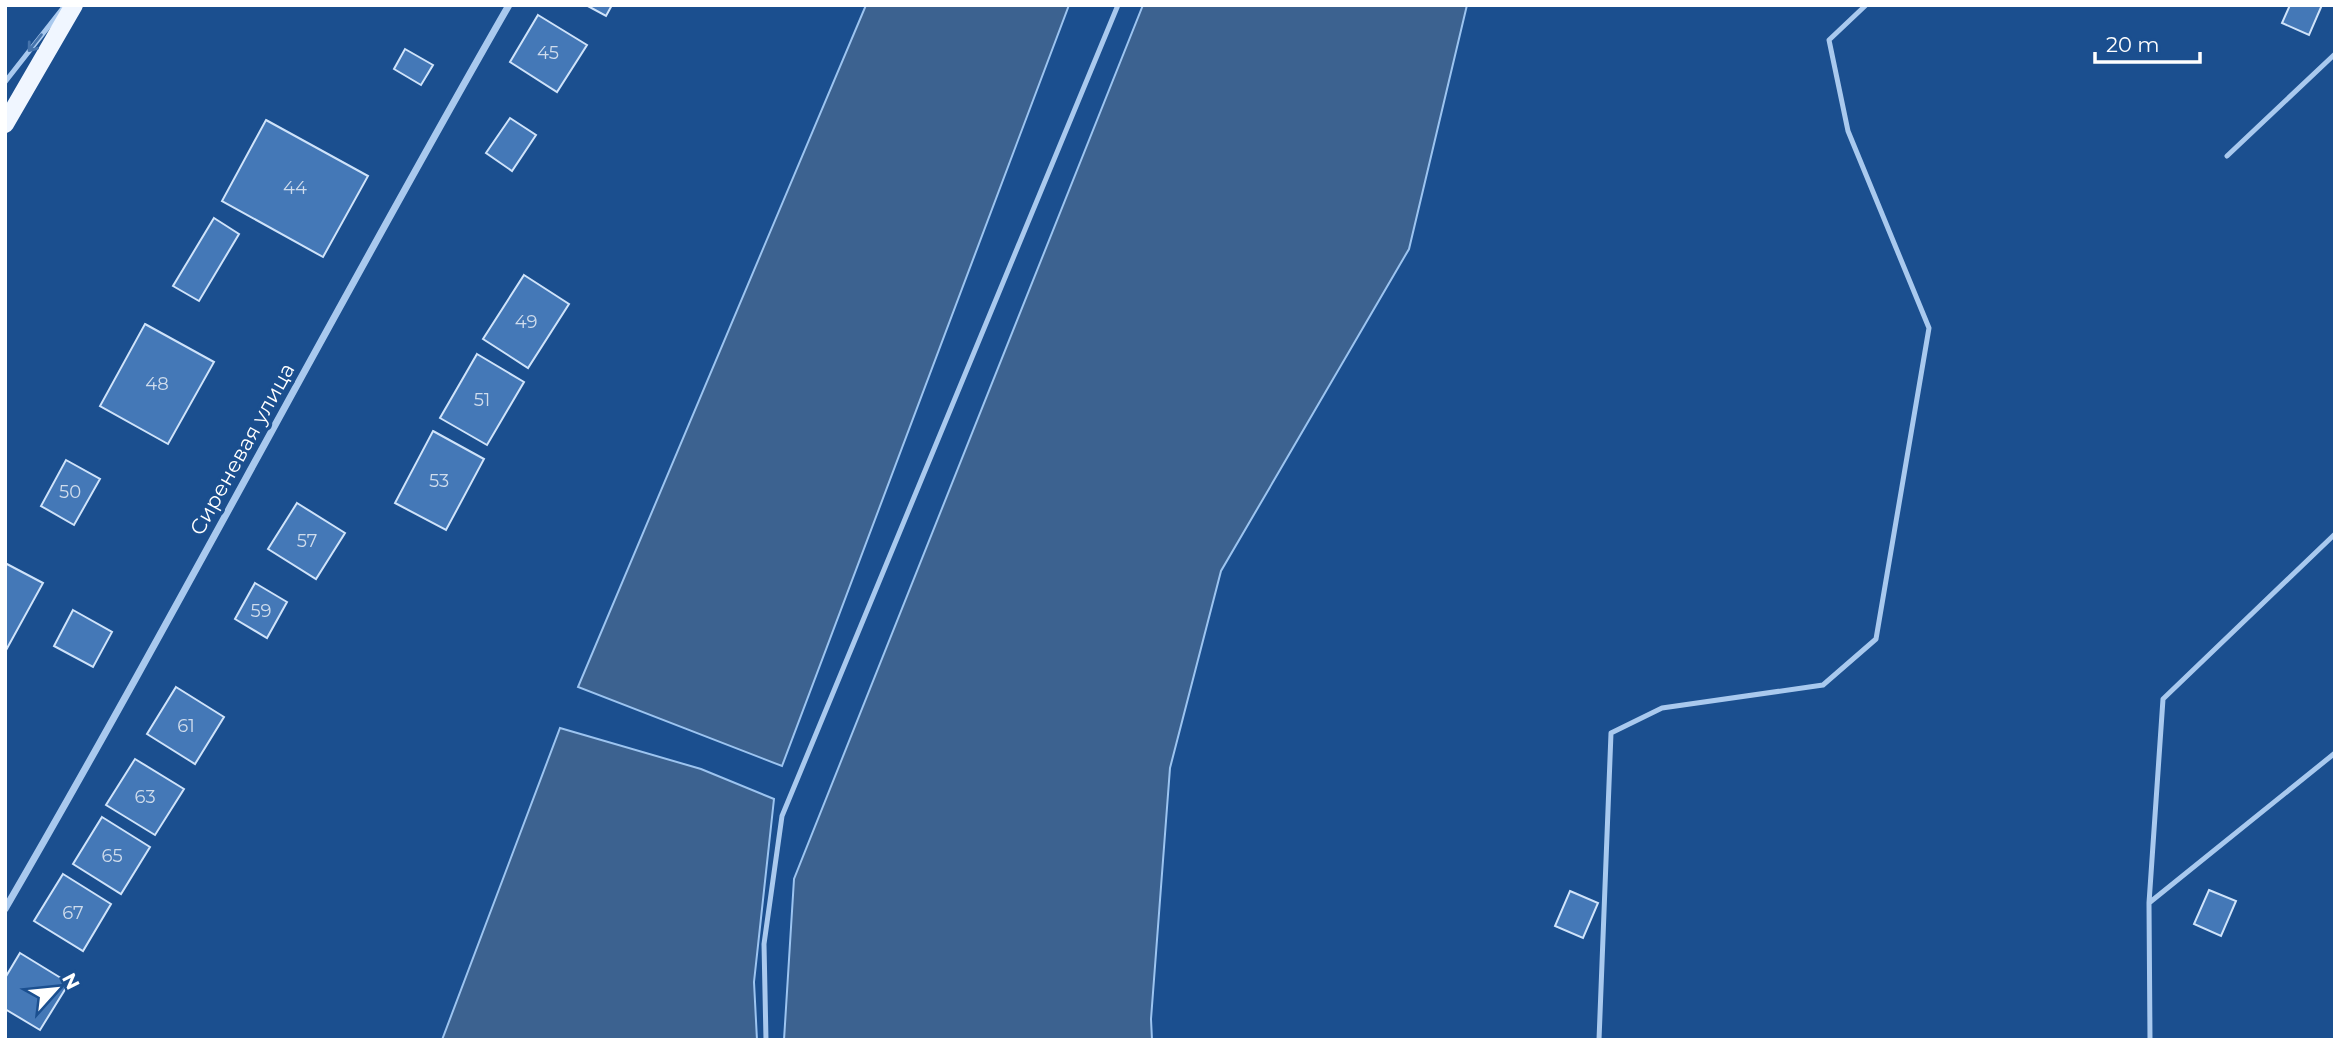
<svg xmlns="http://www.w3.org/2000/svg" width="2340" height="1045" font-family="Montserrat,sans-serif">
<rect width="100%" height="100%" fill="#1b4f8f"/>
<path fill="#3c6290" stroke="#9cc4f0" stroke-width="2" d="M866,5h203l-287,761 -204,-79z
M1143,5h324l-58,244 -188,322 -51,197 -19,251 1,21h-368l10,-161z
M560,728l141,41 73,30 -20,183 3,58h-315z"/>
<path fill="#4478b7" stroke="#cfe3fa" stroke-width="2" d="M586,5h26l-6,11z
M2290,5h32l-13,30 -27,-12z
M538,15l49,30 -30,47 -47,-30z
M405,49l28,16 -12,20 -27,-16z
M510,118l26,17 -24,36 -26,-18z
M266,120l102,56 -45,81 -101,-56z
M214,218l25,16 -40,67 -26,-15z
M524,275l45,29 -41,64 -45,-29z
M145,324l69,38 -46,82 -68,-38z
M477,354l47,28 -37,63 -47,-27z
M433,431l51,28 -38,71 -51,-27z
M66,460l34,19 -26,46 -33,-19z
M297,503l48,30 -29,46 -48,-30z
M5,563l38,20 -38,69z
M255,583l32,19 -20,36 -32,-19z
M73,610l39,22 -19,35 -39,-21z
M176,687l48,30 -29,47 -48,-30z
M135,759l49,30 -29,46 -49,-30z
M102,817l48,30 -29,47 -48,-30z
M63,874l48,30 -28,47 -49,-30z
M2209,890l27,11 -15,35 -27,-12z
M1570,891l28,12 -15,35 -28,-12z
M20,953l49,30 -29,47 -35,-21v-31z"/>
<g fill="none" stroke-linecap="round" stroke-linejoin="round">
<path stroke="#a9c9ee" stroke-width="5" d="M5,82l58,-74
M2227,156l108,-102
M2149,903l14,-204 172,-165
M766,1040l-2,-96 18,-128 336,-811
M1599,1040l12,-307 51,-25 161,-23 53,-46 53,-311 -81,-197 -19,-91 37,-35
M2150,1040l-1,-137 186,-150"/>
<path stroke="#a9c9ee" stroke-width="7" d="M5,909c173,-298 332,-605 504,-904"/>
<path stroke="#f0f6ff" stroke-width="18" d="M5,124l69,-119"/>
</g>
<defs><path id="oneway-shaft" d="M-6 0H5M1.5-3L5.5 0L1.5 3" fill="none" stroke-width="1.6" stroke-linecap="round" stroke-linejoin="round" transform="scale(1.75)"/></defs>
<use stroke="#4674ac" href="#oneway-shaft" transform="translate(35 43) rotate(128)"/>
<g text-anchor="middle" dominant-baseline="central" stroke-width="7" stroke-linejoin="round" paint-order="stroke">
<g font-size="18" fill="#d0dded">
<text x="548" y="53">45</text>
<text x="295" y="188">44</text>
<text x="526" y="322">49</text>
<text x="157" y="384">48</text>
<text x="482" y="400">51</text>
<text x="439" y="481">53</text>
<text x="70" y="492">50</text>
<text x="307" y="541">57</text>
<text x="261" y="611">59</text>
<text x="186" y="726">61</text>
<text x="145" y="797">63</text>
<text x="112" y="856">65</text>
<text x="73" y="913">67</text>
</g>
<g font-size="21" fill="#fff" stroke="#1b4f8f">
<text transform="translate(242 449) rotate(-61)">Сиреневая улица</text>
</g>
</g>
<rect width="2340" height="1045" fill="none" stroke="#ffffff" stroke-width="14"/>
<g transform="translate(56 989) rotate(63)" stroke="#1b4f8f" stroke-width="5" paint-order="stroke">
<path d="M0-5L12 26L0 18L-12 26Z" fill="#ffffff"/>
<text y="-10" font-size="19" font-weight="bold" text-anchor="middle" fill="#ffffff">N</text>
</g>
<path d="M2095 52v10h105v-10" fill="none" stroke="#ffffff" stroke-width="3.5"/>
<text x="2106" y="52" font-size="21" fill="#ffffff" stroke="#1b4f8f" stroke-width="5" paint-order="stroke">20 m</text>
</svg>
